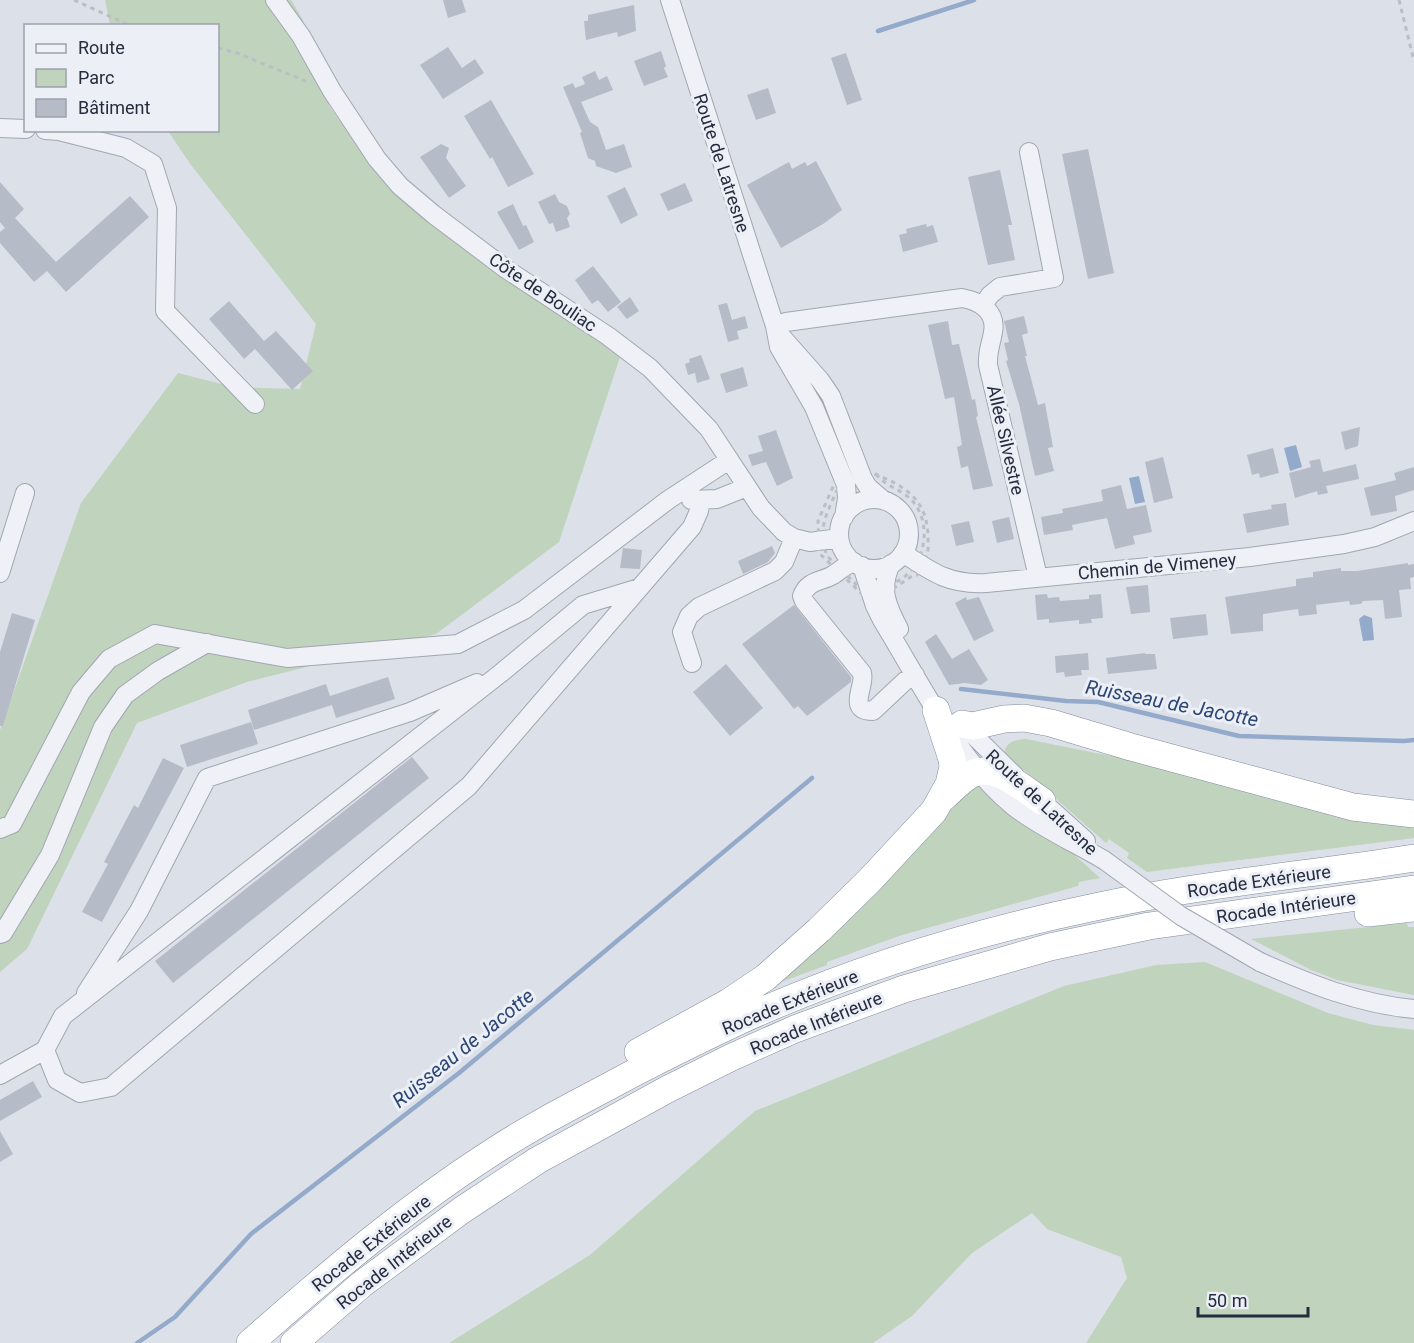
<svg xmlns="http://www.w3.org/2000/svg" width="1414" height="1343" font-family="Roboto,sans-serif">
<rect width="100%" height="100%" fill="#dce0e8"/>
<path fill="#c0d3bd" d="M105,0h186l12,20 26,86 44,62 248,186 -62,188 -123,92 -189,48 -110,41 -110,226 -27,23v-242l81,-227 97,-130 55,14 67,2 16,-65 -125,-159 -23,-34 50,-1v-104l-108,-1z
M1026,739l115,23 273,62v14l-267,34 -20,-14 2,-5 -20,-14 -3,4 -102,-90c3,-12 11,-13 22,-14z
M975,783l25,25 19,14 50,28 31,28 -21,4 -1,4 -176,49 -75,27v3l-46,17 -3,-4z
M1407,923l1,4h6v68l-77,-15 -26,-10 -60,-31z
M1205,962l123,51 45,12 41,5v313h-328l41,-65 -6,-21 -74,-28 -15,-16 -60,40 -60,63 -39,27h-424l141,-88 165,-144 309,-125 92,-21z"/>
<path fill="#94aacb" d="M1296,445l6,22 -12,4 -6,-23z
M1139,476l6,26 -10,2 -6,-26z
M1364,615l8,3 2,22 -11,1 -4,-22z"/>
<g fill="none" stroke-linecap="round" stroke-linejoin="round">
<path stroke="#94aacb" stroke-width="4.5" d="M878,31l96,-31
M961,689l105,12 32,1 141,34 165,5 10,-1
M137,1343l38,-26 76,-83 208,-161 353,-295"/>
</g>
<path fill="#b6bbc8" d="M443,0h19l4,12 -18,6z
M634,5l2,26 -18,6 -1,-5 -31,8 -2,-19h4v-6z
M448,47l14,21 13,-9 9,14 -41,26 -23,-34z
M661,51l5,15 -2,2 4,9 -24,9 -10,-25z
M846,53l16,47 -15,5 -16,-47z
M595,71l4,9 8,-4 6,14 -32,12 9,20 8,5 8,23 18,-6 8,23 -16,6 -20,-7 -1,-5 -7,-3 -8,-25 2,-1 -19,-45 10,-4 2,5 10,-4 -3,-7z
M768,88l8,25 -20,7 -9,-25z
M491,100l43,74 -26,13 -16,-30 -2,2 -26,-43z
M441,144l8,4 -3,10 20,28 -17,12 -29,-41z
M1088,149l26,124 -26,6 -26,-125z
M816,161l26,49 -19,14 -42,24 -34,-63 42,-23 3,7 13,-7 2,4z
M1000,170l12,55h-4l7,35 -27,5 -20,-88z
M0,182l24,27 -9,9 41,44 74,-66 19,21 -83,75 -19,-21 -13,11 -34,-39v-11l5,-4 -5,-6z
M685,183l8,18 -25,10 -8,-17z
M625,187l13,28 -17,9 -14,-28z
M555,194l4,8 8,4 3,8 -3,4 3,9 -14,5 -3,-9 -4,1 -11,-22z
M513,204l10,22 3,-1 8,17 -15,8 -22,-38z
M926,224l1,3 6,-2 5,17 -35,10 -4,-17 8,-2 -1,-4z
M593,266l28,36 -13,10 -10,-12 -6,4 -17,-24z
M630,297l9,14 -12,8 -10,-12z
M229,301l35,40 12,-10 37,40 -21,19 -37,-41 -11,10 -35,-40z
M727,303l5,17 13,-4 3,12 -11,3 2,8 -11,3 -10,-37z
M1024,316l4,17 -6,2 5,21h-2l13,49 7,-2 8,44 -5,1 6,23 -19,5 -16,-72 -13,-43 2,-1 -4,-17 5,-1 -5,-21z
M948,321l4,24 7,-1 13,56 3,-1 3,17 -2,1 17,69 -20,4 -5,-24 -7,2 -4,-21 5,-2 -8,-48 -9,2 -17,-74z
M701,355l9,24 -13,4 -2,-10 -7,2 -3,-11 5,-2 -1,-3z
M743,367l5,19 -22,7 -6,-19z
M1360,427l-2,19 -13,4 -4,-18z
M776,430l17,48 -16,8 -11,-24 -14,4 -4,-11 15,-4 -5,-15z
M1273,448l6,25 -19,5 -1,-5 -7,2 -5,-20z
M1163,457l10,41 -19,5 -9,-41z
M1320,459l3,13 33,-8 3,15 -33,7 2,7 -10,2 -1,-4 -22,7 -6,-25 22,-6 -2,-6z
M1414,467v23l-19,6 2,15 -26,5 -7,-28 32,-8 -2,-7z
M1121,485l6,24 19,-4 6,27 -19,4 2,8 -20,5 -8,-31 -35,7 1,5 -29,5 -3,-18 22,-4 -1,-4 41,-8 -2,-11z
M1286,503l3,22 -42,8 -4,-19 29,-5 -1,-4z
M1009,517l5,22 -17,4 -5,-22z
M969,521l5,21 -18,4 -5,-21z
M772,546l3,7 -7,9 -25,12 -5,-13z
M623,548l19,2 -2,19 -20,-1z
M1408,563v2l6,-1v13l-4,1 1,11 -12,1 3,27 -17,2 -2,-19 -20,1 -2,3 -11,1 -1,-4 -33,4 1,9 -18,2 -1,-7 -35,5v17l-32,3 -6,-37 71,-11v-7l17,-2v-5l28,-4v3h16z
M1148,585l2,27 -19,2 -5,-27z
M1047,594l1,4 11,-1 1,4 29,-2v-4l12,-1 2,24 -12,1 1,4 -13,1v-4l-30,3v-4l-12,1 -2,-25z
M966,597l1,3 12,-3 15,34 -20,10 -19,-38z
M794,605l57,72v5l-44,34 -9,-10 -4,3 -52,-65z
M12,613l23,7 -32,106h-3v-74z
M1206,614l2,21 -35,4 -3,-21z
M936,634l16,25 17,-10 19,31 -7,5 -16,-2 -16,2 -24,-43z
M1088,653l1,17h-8l1,5 -17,2 -1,-5 -8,1 -1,-17z
M1145,653v1h10l2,15 -49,5 -2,-16z
M726,664l37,44 -33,28 -37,-44z
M388,677l7,22 -59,19 -4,-13 -78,25 -6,-20 78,-26 4,12z
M251,722l7,22 -71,23 -7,-22z
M412,757l17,21 -256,205 -18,-22z
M163,758l21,10 -82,154 -20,-10 26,-48 -4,-2 30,-57 4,3z
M33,1081l9,16 -42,24v-21z
M0,1131l13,23 -13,8z"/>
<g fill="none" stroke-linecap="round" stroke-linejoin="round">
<g stroke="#a1a6b2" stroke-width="20">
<path id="minor" d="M275,0l26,36 31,55 45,68 23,27 33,28 73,55 102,67 42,32 59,61 52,79 23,24 10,6 16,4 29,-4
M670,0l105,326 4,21 35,60 32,78 1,13 -3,19
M0,128l26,1
M45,130l14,1 67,17 27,16 14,44 -2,103 90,93
M983,306l7,-11 10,-8 54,-9 -25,-126
M775,326l11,-4 176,-24c17,3 35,13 31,34 -2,13 -6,19 -5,33l50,212
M782,337l38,43 11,16 32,83 5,8 15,13
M839 534a35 35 0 1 1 70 0a35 35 0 1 1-70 0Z
M691,500l26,-1 30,-12
M903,553c30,20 47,32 83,30l264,-26 94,-13 31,-7 39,-16
M854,562c-9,3 -13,8 -21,13 -12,7 -25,5 -31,21l2,5 58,72c4,13 -16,38 11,38l32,-30 10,-6
M891,564c-12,25 -4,42 8,65
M862,566l13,40 7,14c37,60 76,141 131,186 25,20 62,37 91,54
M0,573l25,-80
M639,588l-56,17 -82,68 -438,343 -18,34 12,30 23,13 31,-6 358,-301 223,-259 7,-16 2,-11
M692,663l-10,-31 7,-16 10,-9 76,-36 9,-9 10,-24
M960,722l55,54
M1035,795l51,46
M0,829l12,-5 69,-132 28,-33 46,-25 132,24 171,-14 66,-34 144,-110 61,-40
M0,934l3,-1 47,-78 53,-128 22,-32 33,-24 49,-28
M1260,962c50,22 99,42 154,47
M86,993l53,-82 68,-133 203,-66 67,-29
M0,1075l45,-25"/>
</g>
<g stroke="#838ba0" stroke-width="28">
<path id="highway" d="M962,724l11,2 31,-7 20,-1 27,5 80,24 222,60 61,7
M944,797c8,-7 16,-16 26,-22 24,-14 52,13 72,26
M1368,913l46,-5
M638,1052l91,-50 37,-25 53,-47 50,-49 65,-70 15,-27 4,-17 -1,-8 -16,-49
M250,1343c76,-67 153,-133 238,-188 36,-24 74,-44 112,-64 46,-25 92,-48 139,-70 112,-51 235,-89 356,-114 105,-23 213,-32 319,-49
M294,1343l68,-59 100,-74 76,-50 130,-71 64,-32 63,-28 109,-40 146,-42 99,-21 265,-37"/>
</g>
<path stroke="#babec6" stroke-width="3" stroke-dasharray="4.5 4.5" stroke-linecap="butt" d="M74,0l57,26
M1399,0l15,61
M218,48l19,5 71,29
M866,471c34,12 61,25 62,65 0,6 1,13 -1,18 -2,7 -7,15 -10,21l-5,1 -21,14 -27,6 -45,-43 -1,-32 17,-39z
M876,474c13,16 31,15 42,35 12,21 6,54 -14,68 -7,6 -17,8 -26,9 -6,1 -12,2 -19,1l-30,-29c-15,-23 -1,-47 8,-68z"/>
<use href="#minor" stroke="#eff1f6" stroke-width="18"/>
<use href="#highway" stroke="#fff" stroke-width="27"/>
<g stroke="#a1a6b2" stroke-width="20" stroke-linecap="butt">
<path id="minor-bridge" d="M1104,860l77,56 79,46"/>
</g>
<use href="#minor-bridge" stroke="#eff1f6" stroke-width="18"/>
</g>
<g text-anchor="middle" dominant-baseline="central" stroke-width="6" stroke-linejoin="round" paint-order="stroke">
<g font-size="18" fill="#252c3f" stroke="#eceff5">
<text transform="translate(722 163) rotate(72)">Route de Latresne</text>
<text transform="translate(543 292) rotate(34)">Côte de Bouliac</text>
<text transform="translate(1006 440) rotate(77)">Allée Silvestre</text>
<text transform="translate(1157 566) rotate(-5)">Chemin de Vimeney</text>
<text transform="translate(1042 802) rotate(43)">Route de Latresne</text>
<text transform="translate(1259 881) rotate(-8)">Rocade Extérieure</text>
<text transform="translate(1286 907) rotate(-8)">Rocade Intérieure</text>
<text transform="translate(790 1002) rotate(-22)">Rocade Extérieure</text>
<text transform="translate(816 1023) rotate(-22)">Rocade Intérieure</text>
<text transform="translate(371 1243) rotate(-38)">Rocade Extérieure</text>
<text transform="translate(394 1262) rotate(-38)">Rocade Intérieure</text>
</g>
<g font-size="20" font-style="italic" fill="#2c4676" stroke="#eceff5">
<text transform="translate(1172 703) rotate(11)">Ruisseau de Jacotte</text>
<text transform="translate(463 1048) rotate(-39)">Ruisseau de Jacotte</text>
</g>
</g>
<rect x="24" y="24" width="195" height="108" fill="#eceff5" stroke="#9ca1ac" stroke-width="1.5"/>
<rect x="36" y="44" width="30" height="9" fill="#eff1f6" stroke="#9ca1ac" stroke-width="1.5"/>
<text x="78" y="54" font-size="18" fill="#252c3f">Route</text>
<rect x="36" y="69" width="30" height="18" fill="#c0d3bd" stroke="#9ca1ac" stroke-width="1.5"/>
<text x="78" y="84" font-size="18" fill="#252c3f">Parc</text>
<rect x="36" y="99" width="30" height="18" fill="#b6bbc8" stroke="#9ca1ac" stroke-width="1.5"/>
<text x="78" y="114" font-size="18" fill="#252c3f">Bâtiment</text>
<path d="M1198 1307v9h110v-9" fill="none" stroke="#252c3f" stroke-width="3"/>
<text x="1207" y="1307" font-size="18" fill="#252c3f" stroke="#eceff5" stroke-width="4.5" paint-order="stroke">50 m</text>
</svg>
